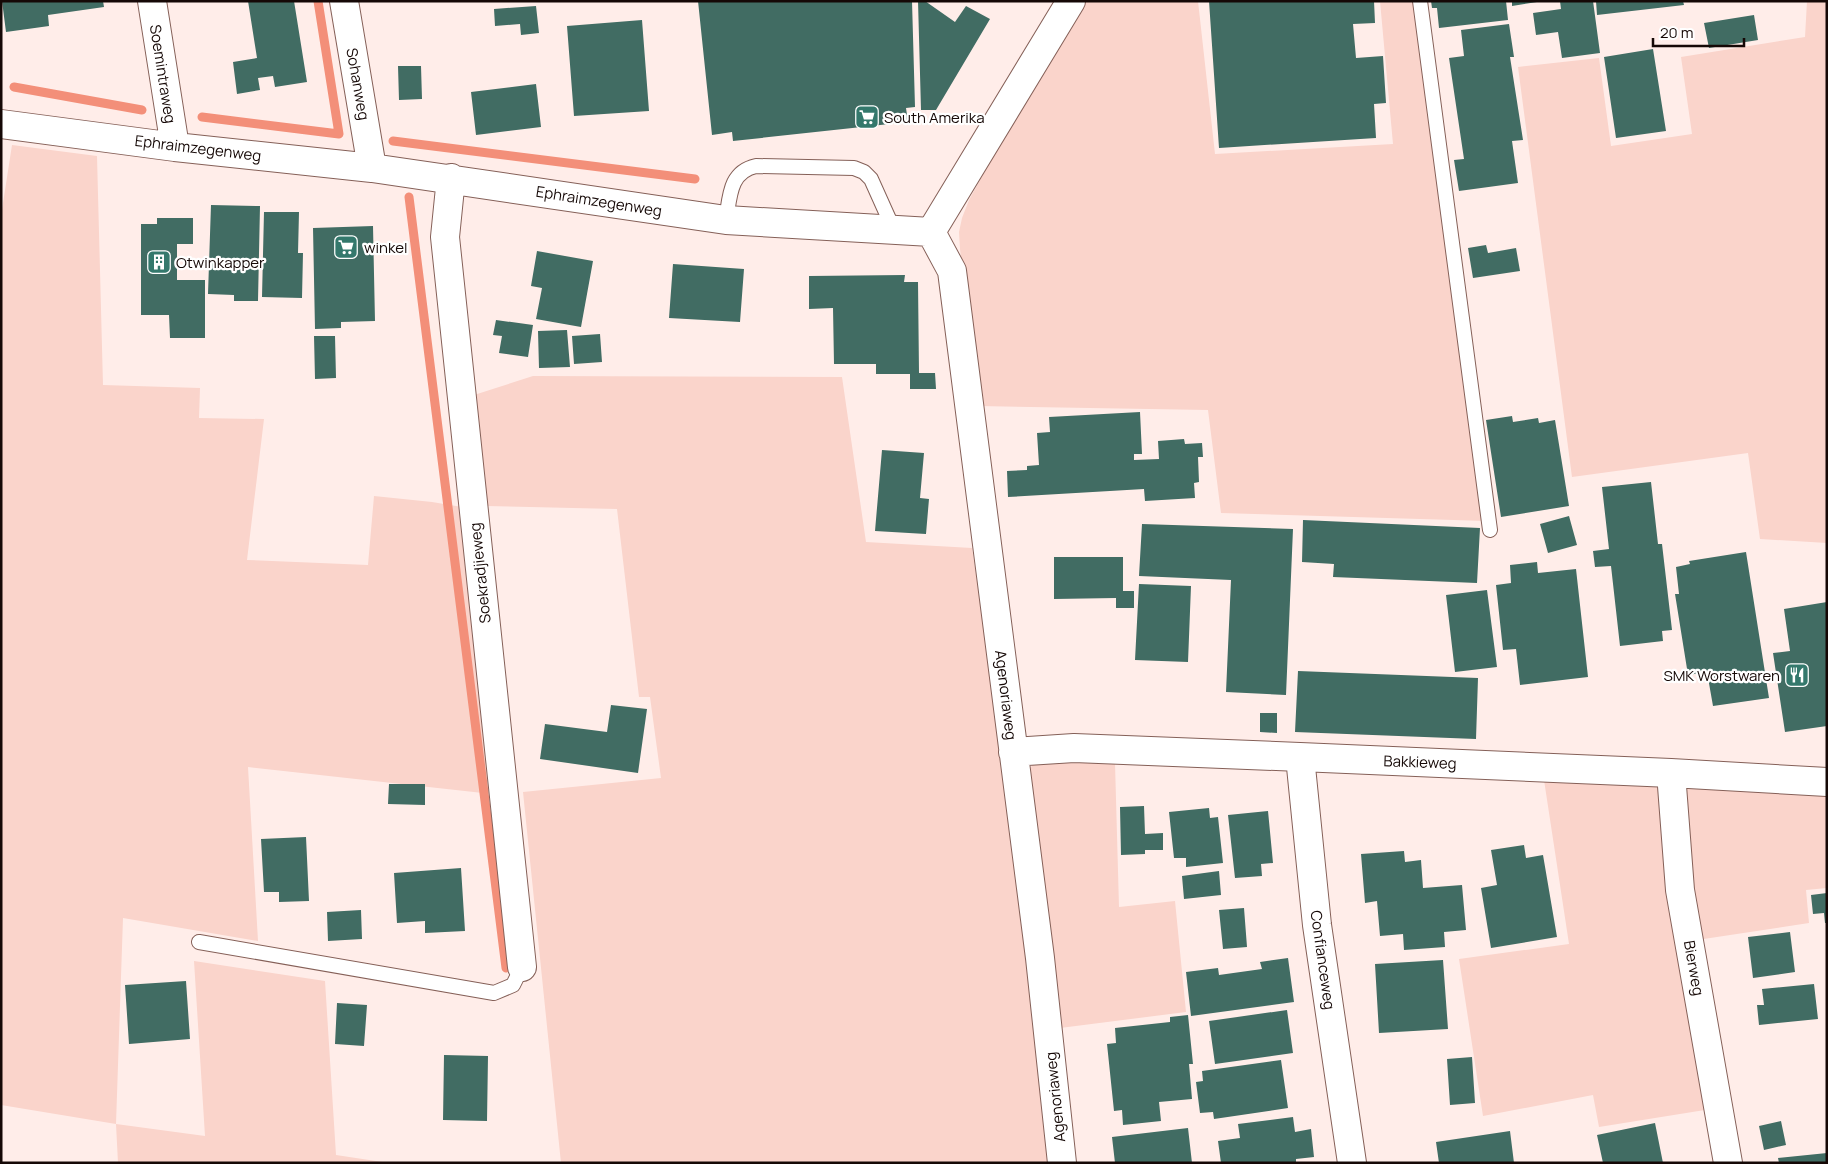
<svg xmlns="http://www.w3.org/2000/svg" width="1828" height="1164" font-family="Manrope,sans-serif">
<rect width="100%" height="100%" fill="#ffede9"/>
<path fill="#fad4cb" d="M1086,1h112l17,153 178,-10 -13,-143h44l63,520 -266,-8 -13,-103 -230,-4 -18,-157 -1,-17 3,-14 7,-18 32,-58z
M1807,1h20v542l-67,-4 -12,-86 -176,24 -54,-410 81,-9 12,88 81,-12 -11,-77 124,-20z
M12,145l85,11 6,229 97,3 -1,30 65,1 -17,141 121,5 6,-69 58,6 36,6 33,287 -253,-28 10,174 -135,-23 -7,206 89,12 -11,-175 131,20 11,174 53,8h-271l-2,-39 -115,-19v-889z
M533,376l309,1 24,165 106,6 30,204 47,411h-488l-38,-371 138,-14 -11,-81h-11l-22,-188 -131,-3 -12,-111z
M1054,759l61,4 4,144 56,-6 11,111 -126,16 -31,-258 4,-6z
M1544,780l121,4 46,325 -112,18 -6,-32 -110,21 -24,-157 110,-15z
M1677,783l150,8v97l-21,2 3,33 -112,17z"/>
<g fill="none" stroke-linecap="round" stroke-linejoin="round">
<path stroke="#f38f79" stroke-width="9" d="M14,87l128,23
M202,117l137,17 -21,-133
M393,141l302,38
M409,197l97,771"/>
</g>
<path fill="#416c63" d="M2,1h101l1,6 -56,8 1,11 -43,6z
M248,1h46l13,81 -32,5 -2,-11 -15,2 2,12 -23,4 -4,-32 24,-4z
M698,1h214l3,106 -9,1 2,14 -175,19 -1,-9 -20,3z
M918,1h7l30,21 11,-16 24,13 -54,91h-15z
M1209,1h165l1,22 -22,1 3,34 27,-2 3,47 -12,1 2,34 -157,10z
M1431,1h75l2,19 -69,8 -2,-20h-5z
M1512,1h25v1l-25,4z
M1560,1h33l7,52 -38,5 -4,-26 -22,3 -3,-22 28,-4z
M1596,1h87l1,4 -87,10z
M536,6l3,27 -18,2 -1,-11 -25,2 -1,-17z
M1754,15l4,25 -49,8 -5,-25z
M642,20l7,91 -75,5 -7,-90z
M1509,24l5,33h-4l13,83 -11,1 6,42 -59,8 -5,-31 10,-1 -15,-101 15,-2 -3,-26z
M1653,49l13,82 -50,7 -12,-81z
M398,66h23l1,33 -23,1z
M536,84l5,43 -65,8 -5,-43z
M211,205l49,1 -2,95h-24v-6l-26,-1z
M264,212h35l-1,41h5l-1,45 -40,-1z
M157,218h36v26h-16v36h28v58h-35l-1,-23h-28v-91h16z
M373,226l2,95 -34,1v6l-26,1 -2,-101z
M1486,245l2,8 28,-5 4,23 -47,7 -5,-30z
M537,251l56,10 -12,66 -45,-8 6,-31 -11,-2z
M673,264l71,5 -4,53 -71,-4z
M905,275l-1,7h14l1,91h16l1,16h-26v-15h-34v-10h-42l-1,-56 -24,1v-33z
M496,320l37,5 -5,32 -29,-4 3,-17 -9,-1z
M567,330l3,37 -31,1 -1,-37z
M600,334l2,28 -28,2 -2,-28z
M314,336h21l1,42 -21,1z
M1140,412l2,42h-8v6l25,-1 -1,-18 26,-2 1,5 17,-1 1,14h-5l1,25 -5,1 1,15 -50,3 -1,-12 -136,8 -1,-26 20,-1v-4l12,-1 -2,-32 13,-1 -1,-15z
M1512,416l1,6 25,-4 1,5 16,-3 14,86 -68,11 -15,-97z
M882,450l42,3 -4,45 9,1 -3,35 -51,-3z
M1651,482l7,62h4l10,86 -10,1 1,10 -43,5 -9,-80 -16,1 -2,-16 16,-2 -7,-62z
M1569,516l8,29 -29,8 -8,-29z
M1303,520l177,8 -3,55 -144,-6 1,-13 -32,-2z
M1142,524l151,5 -7,166 -60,-3 5,-112 -92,-4z
M1746,552l23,146 -56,8 -6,-34 -19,3 -13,-81h4l-3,-27 14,-3 -1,-3z
M1054,557h69v34h11v17h-18v-10l-62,1z
M1537,562l1,11 38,-4 12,108 -68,8 -4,-36 -13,1 -7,-65 15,-2 -1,-18z
M1139,584l52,2 -3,76 -53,-2z
M1487,590l10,77 -42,5 -9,-77z
M1827,602v124l-42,6 -12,-79 17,-2 -6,-42z
M1298,671l180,7 -2,61 -181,-7z
M611,705l36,4 -9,64 -98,-14 5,-35 62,8z
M1260,713h17v20l-17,-1z
M389,784h36v21l-37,-1z
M1144,806l1,28 18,-1v17h-18v4l-24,1 -1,-48z
M1209,808l1,10 8,-1 5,46 -37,4v-9h-12l-5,-46z
M1268,811l5,52 -12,1 1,12 -27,2 -7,-63z
M306,837l3,64 -30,1v-10h-15l-3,-53z
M1524,845l2,13 17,-3 14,82 -66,11 -10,-60 16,-3 -6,-35z
M1404,851l1,11 16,-2 2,28 39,-3 4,45 -22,2 1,15 -41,3 -1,-16 -23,2 -3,-35 -12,2 -4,-49z
M461,868l4,63 -40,2v-12l-28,2 -3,-50z
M1219,871l2,24 -37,4 -2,-23z
M1827,893v30h-2l-1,-10 -11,1 -2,-19z
M1244,908l3,39 -24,2 -4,-39z
M361,910l1,29 -34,2 -1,-29z
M1790,932l5,40 -42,6 -5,-41z
M1288,958l6,44 -103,14 -5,-44 32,-4 1,7 43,-6 -2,-7z
M1443,960l5,69 -69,4 -4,-69z
M186,981l4,58 -61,5 -4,-59z
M1814,984l4,35 -59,6 -2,-20h7l-2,-16z
M337,1003l30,2 -3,41 -29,-2z
M1287,1010l6,43 -78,11 -6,-43z
M1188,1015l5,49h-4l3,35 -33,3 2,19 -38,4 -1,-15 -8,1 -7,-67 9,-1 -1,-15 55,-6v-5z
M444,1055l44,1 -1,65 -44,-1z
M1472,1057l3,46 -25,2 -3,-46z
M1281,1060l7,48 -74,11 -1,-7 -13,1 -4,-31 7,-1 -1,-10z
M1293,1117l2,15 16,-3 3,28 -18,2v4h-75l-3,-22 22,-3 -2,-14z
M1781,1121l5,24 -22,5 -5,-24z
M1655,1123l8,40h-60l-6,-28z
M1188,1128l4,35h-77l-3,-26z
M1510,1131l4,32h-75l-3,-21z
M1827,1153v10h-48l-1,-5z"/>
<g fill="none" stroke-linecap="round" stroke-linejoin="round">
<g stroke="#856058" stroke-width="16">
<path id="service" d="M1420,1l70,529
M726,220c4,-23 3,-48 30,-54l98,2 10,4 7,7 22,49
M199,942l295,51 19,-8 9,-18"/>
</g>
<g stroke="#856058" stroke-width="30">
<path id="minor" d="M152,1l23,146
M344,1l28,167
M1,124l174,23 197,21 354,52 205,12 140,-231
M451,178l-6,59 77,730
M931,232l21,39 88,687 22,205
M1013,752l61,-4 226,9 371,16 156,9
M1300,757l17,168 35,238
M1671,773l9,117 48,273"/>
</g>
<use href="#service" stroke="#fff" stroke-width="14"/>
<use href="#minor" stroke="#fff" stroke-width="28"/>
</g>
<defs>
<g id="supermarket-square" transform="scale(1.25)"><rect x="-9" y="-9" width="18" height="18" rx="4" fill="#34786c" stroke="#fff"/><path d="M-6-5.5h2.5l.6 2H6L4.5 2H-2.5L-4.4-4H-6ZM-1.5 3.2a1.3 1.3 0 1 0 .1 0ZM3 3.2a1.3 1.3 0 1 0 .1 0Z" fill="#fff"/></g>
<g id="building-square" transform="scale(1.25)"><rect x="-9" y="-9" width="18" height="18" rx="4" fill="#34786c" stroke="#fff"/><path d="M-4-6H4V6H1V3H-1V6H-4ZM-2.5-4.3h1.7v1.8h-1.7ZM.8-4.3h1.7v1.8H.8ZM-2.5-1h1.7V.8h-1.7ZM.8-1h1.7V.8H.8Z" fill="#fff"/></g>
<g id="restaurant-square" transform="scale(1.25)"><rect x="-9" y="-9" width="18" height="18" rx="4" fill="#34786c" stroke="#fff"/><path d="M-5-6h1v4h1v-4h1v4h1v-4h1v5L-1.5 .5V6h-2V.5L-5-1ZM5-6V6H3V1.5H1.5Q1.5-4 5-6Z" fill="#fff"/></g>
</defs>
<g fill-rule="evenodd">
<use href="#supermarket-square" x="867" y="117"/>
<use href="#supermarket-square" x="346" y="247"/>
<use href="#building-square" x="159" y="262"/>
<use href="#restaurant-square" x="1797" y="675"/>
</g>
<g text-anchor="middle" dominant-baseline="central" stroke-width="4.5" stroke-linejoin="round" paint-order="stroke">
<g font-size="15" fill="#150806" stroke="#fff">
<text transform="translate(163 74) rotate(81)">Soemintraweg</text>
<text transform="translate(358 84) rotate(80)">Sohanweg</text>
<text transform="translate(198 148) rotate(7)">Ephraimzegenweg</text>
<text transform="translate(599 201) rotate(9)">Ephraimzegenweg</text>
<text transform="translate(480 573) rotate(-96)">Soekradjieweg</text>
<text transform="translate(1006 695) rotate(83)">Agenoriaweg</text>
<text transform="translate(1420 762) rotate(2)">Bakkieweg</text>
<text transform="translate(1323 960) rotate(82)">Confianceweg</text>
<text transform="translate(1694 968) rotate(80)">Bierweg</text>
<text transform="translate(1055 1097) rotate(-96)">Agenoriaweg</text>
</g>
<g font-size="15" fill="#150806" stroke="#fff" text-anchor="start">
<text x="884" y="117">South Amerika</text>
<text x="364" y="247">winkel</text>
<text x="176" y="262">Otwinkapper</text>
<text x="1780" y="675" text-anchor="end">SMK Worstwaren</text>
</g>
</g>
<rect width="1828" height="1164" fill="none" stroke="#150806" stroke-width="5"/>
<path d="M1653 38v8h91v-8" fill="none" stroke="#150806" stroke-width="2.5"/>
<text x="1660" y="38" font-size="15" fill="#150806" stroke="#ffffff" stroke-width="4" paint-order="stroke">20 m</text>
</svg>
